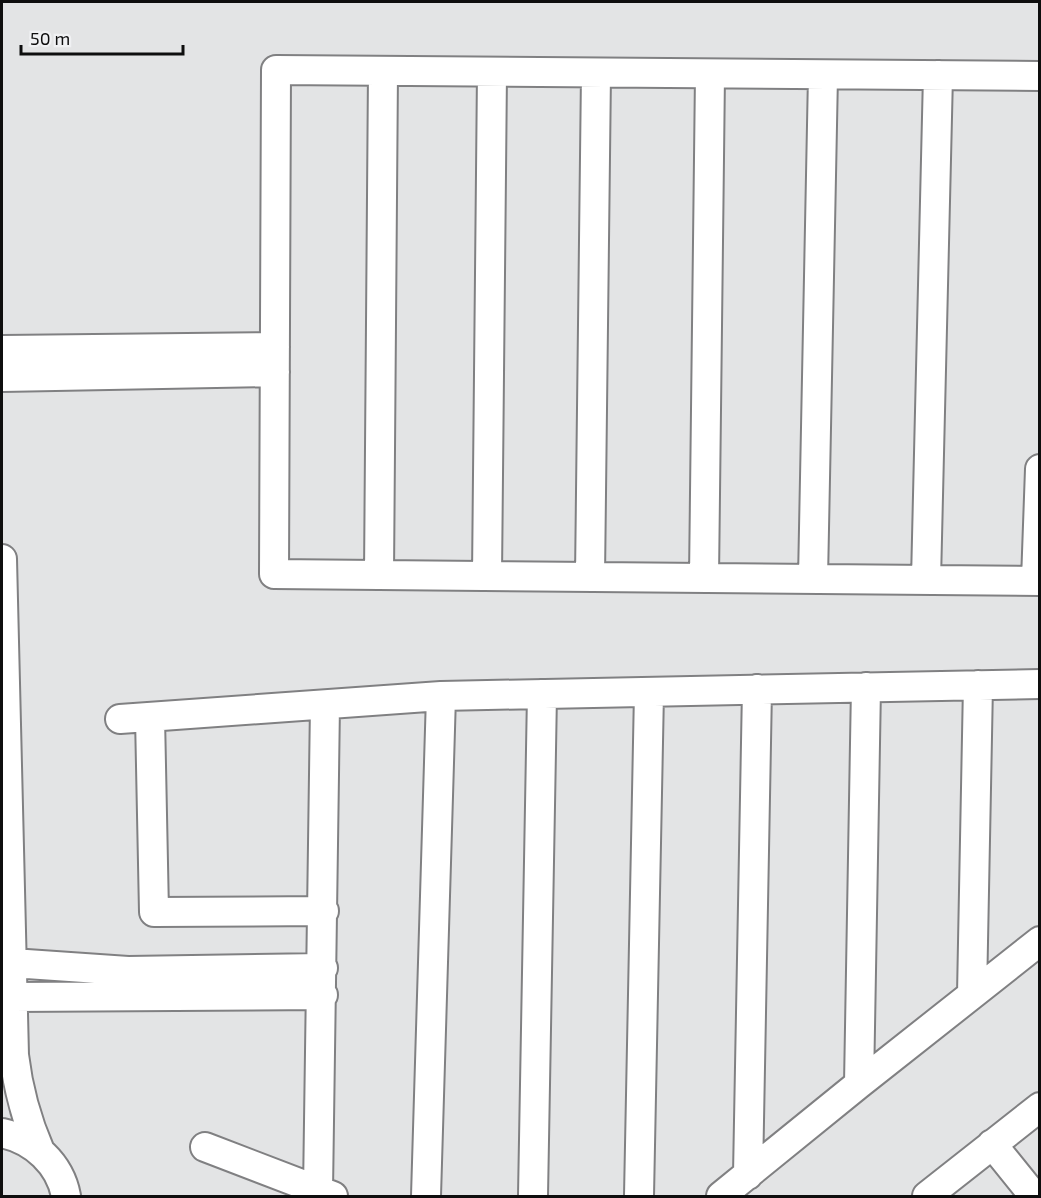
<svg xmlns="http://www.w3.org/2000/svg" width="1041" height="1198" font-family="'Exo 2',sans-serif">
<rect width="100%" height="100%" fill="#e3e4e5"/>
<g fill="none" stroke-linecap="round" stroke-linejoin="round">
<g stroke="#808082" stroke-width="32">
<path id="minor" d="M1040,76l-764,-6 -2,504 766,7
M2,350l273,-3
M2,377l273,-5
M2,559l12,496c4,34 12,64 26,96
M379,575l4,-504
M487,576l5,-504
M590,577l6,-504
M704,578l6,-504
M813,579l10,-504
M926,580l12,-505
M1036,581l4,-112
M150,717l4,195 170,-1
M120,719l321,-23 599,-12
M12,963l116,8 195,-3
M972,994l6,-309
M13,997l310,-2
M859,1084l7,-397
M2,1133c32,7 58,31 64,63
M992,1144l42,52
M205,1147l128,49
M748,1175l9,-486
M318,1191l7,-486
M426,1196l15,-500
M533,1196l9,-502
M639,1196l10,-504
M721,1196l138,-112 181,-143
M927,1196l113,-89"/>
</g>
<use href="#minor" stroke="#fff" stroke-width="28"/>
</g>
<rect width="1041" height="1198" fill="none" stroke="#0e0e0e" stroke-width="6"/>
<path d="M21 45v9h162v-9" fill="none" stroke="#0e0e0e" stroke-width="3"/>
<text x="30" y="45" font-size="18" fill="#0e0e0e" stroke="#f0f1f3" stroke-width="4.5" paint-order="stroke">50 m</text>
</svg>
